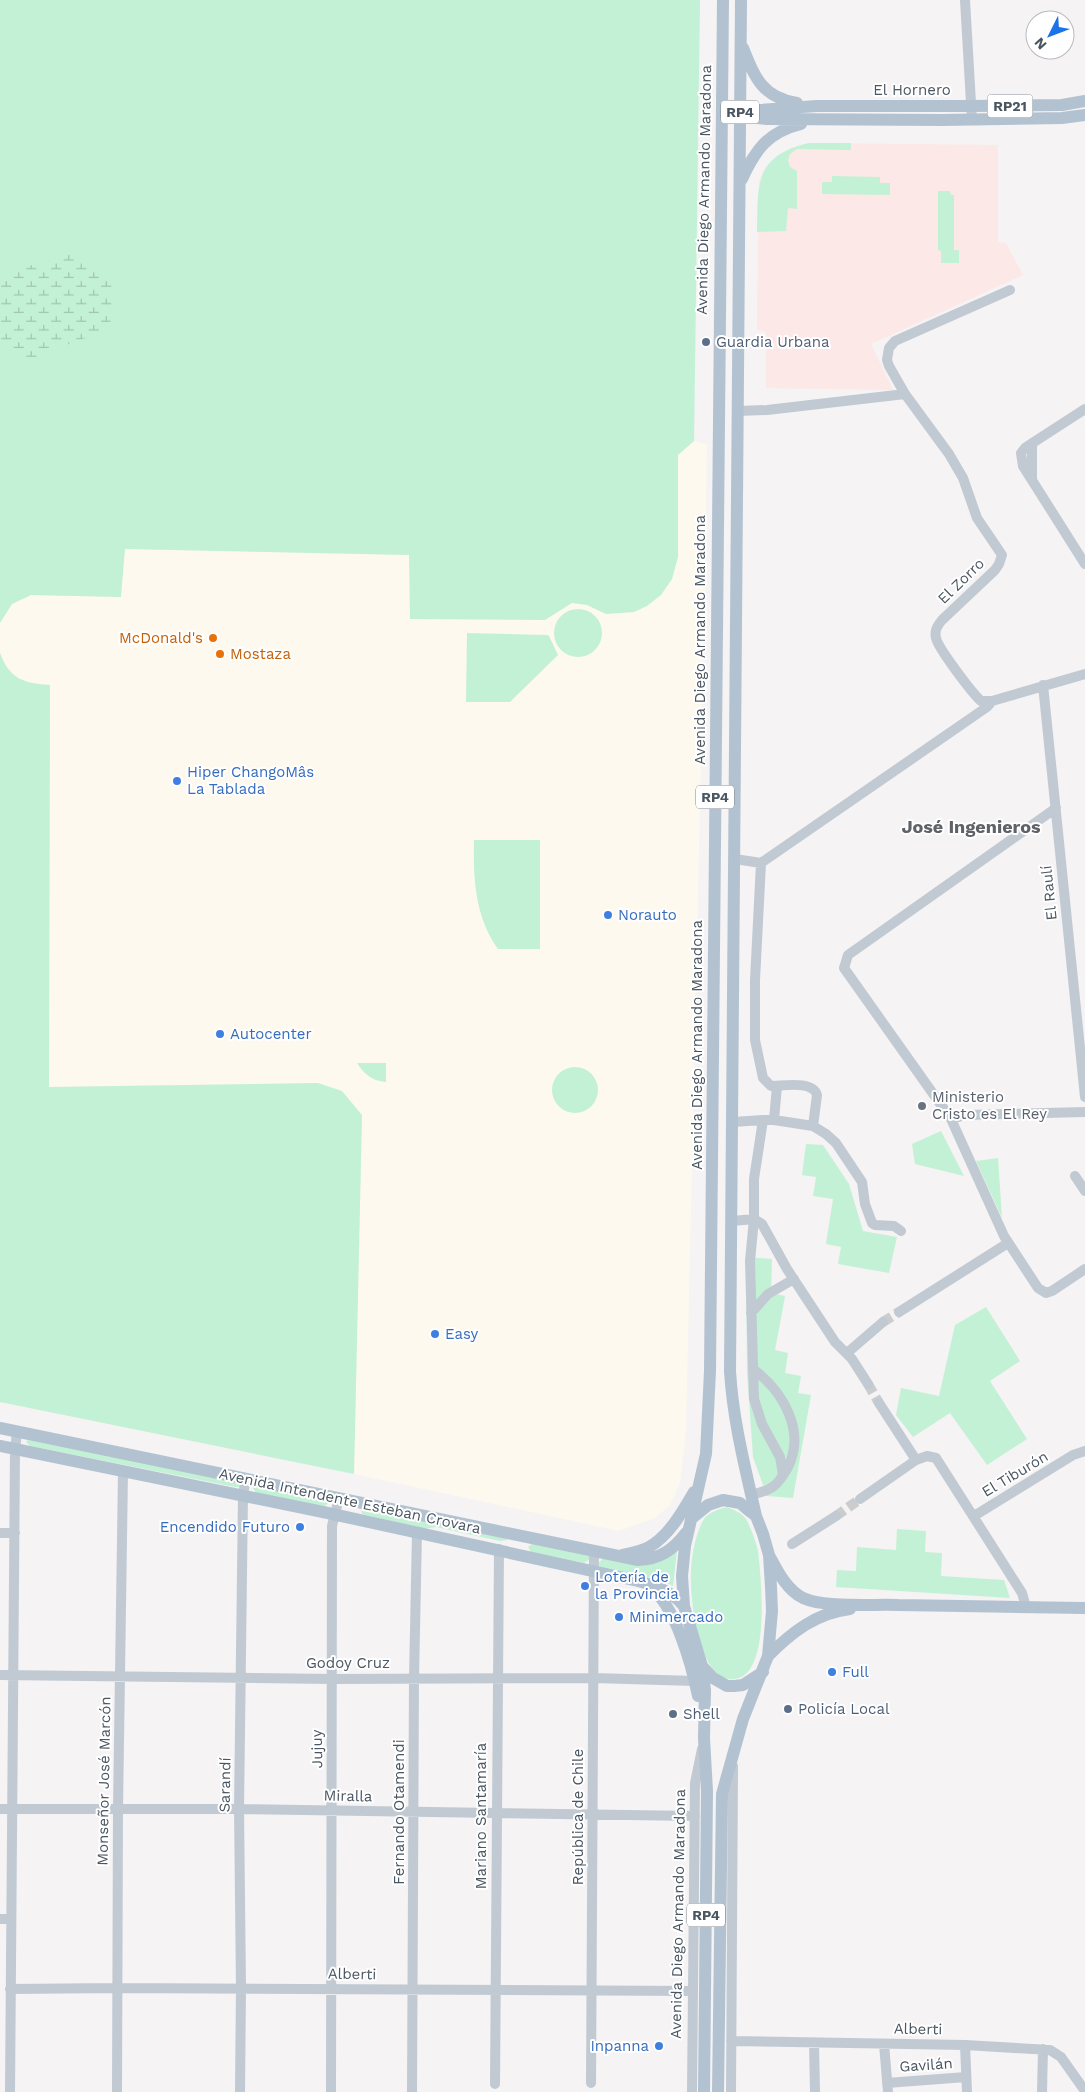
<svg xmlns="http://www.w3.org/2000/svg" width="1085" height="2092" font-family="'Work Sans',sans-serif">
<defs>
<pattern id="wetland-marsh" width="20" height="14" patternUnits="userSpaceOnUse" patternTransform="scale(1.25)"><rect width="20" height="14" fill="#c3f1d5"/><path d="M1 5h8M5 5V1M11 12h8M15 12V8" fill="none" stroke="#a0c6b0"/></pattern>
</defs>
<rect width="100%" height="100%" fill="#f5f3f3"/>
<path fill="#fdf9ef" d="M694,441l13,3 -2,140 -19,847 -6,52 -10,22 -15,13 -36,13 -265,-57 8,-359 -44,-32 -269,4 1,-402 -20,-1 -12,-6 -13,-12 -5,-13v-30l12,-19 19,-9 89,2 5,-48 285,6v64l149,-9 12,-7 16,2 19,9 28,-2 38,-33 6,-22v-102z"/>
<path fill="#fce8e6" d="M809,143l189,2v97l8,1 17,32 -152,69 22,46 -127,-2v-56l-9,-2 2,-147 4,-12 9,-10 19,-13z"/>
<path fill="#c3f1d5" d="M0,0h700l-6,441 -16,14v102l-6,22 -11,16 -14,11 -13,6 -28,2 -19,-9 -15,-2 -27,17 -135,-1 -1,-64 -284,-6 -4,48 -90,-2 -19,9 -12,19z
M809,143h42v7l-54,-1 -7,5 -2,6 2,7 7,4v38l-9,-1 -2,23 -29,1c1,-48 -3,-76 52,-89z
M832,176l48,1v6h10v12l-68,-1v-12h10z
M938,191h12l1,4h3v55h5v13h-18v-12l-3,-1z
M554 633a24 24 0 1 1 48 0a24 24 0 1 1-48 0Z
M467,633l80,2 2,1 9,19 -48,47h-44z
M0,653c10,27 24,30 50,32l-1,402 269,-4 24,8 20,24 -8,359 -354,-72z
M474,840h66v109h-42c-23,-32 -25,-71 -24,-109z
M357,1063h29v19c-14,-1 -22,-8 -29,-19z
M552 1090a23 23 0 1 1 46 0a23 23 0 1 1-46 0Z
M941,1131l23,45 -49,-12 -3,-20z
M806,1144l17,1 26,39 14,47 34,6 -8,36 -51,-9 3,-17 -15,-3 7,-45 -20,-3 3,-19 -14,-2z
M998,1158l4,60 -26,-57z
M746,1257l26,2 -1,34 14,3 -10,54 13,3 -3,20 16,3 -3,17 13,2 -18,103 -26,-2 -14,-39 -6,-85z
M986,1307l34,54 -30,20 37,58 -40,26 -37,-52 -37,24 -17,-22 5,-27 38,8 16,-71z
M28,1440l213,40 -1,7h-5l-205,-41 -4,-4z
M254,1485l74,16 1,2 -6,4 -67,-14 -3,-5z
M727,1507c7,3 15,6 19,12 5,9 10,23 12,32 3,26 15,133 -29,128 -29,-3 -38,-74 -38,-97 -1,-19 3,-46 13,-63 5,-7 15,-10 23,-12z
M361,1508l146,31v1l-7,1 -64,-14 -12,2 -62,-15z
M897,1529l29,2 -1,21 17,1 -1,23 63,4 6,18 -174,-11 1,-17 19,1 1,-24 39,3z
M533,1543l56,13 1,3 -6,4 -53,-11 -3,-5z
M677,1551l-4,35 -16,-7 -56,-11 -3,-4 5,-6z"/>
<path fill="url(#wetland-marsh)" d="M75,253l38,28 -3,48 -57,21 -26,16 -27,-20v-72z"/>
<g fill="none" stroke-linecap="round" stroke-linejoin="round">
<path stroke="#caccce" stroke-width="10" stroke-dasharray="10 5" stroke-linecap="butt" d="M883,1322l16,-10
M868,1384l11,19
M836,1516l24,-17"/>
<path stroke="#c1cad2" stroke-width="10" d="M965,0l7,120
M1010,290l-115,51 -6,7 -2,12 2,6 16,28 44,60 14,24 14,40 25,37 -3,9 -4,6 -53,50c-4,5 -8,10 -6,18 2,10 36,55 45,63h11l93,-27
M738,411l29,-1 138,-16
M1034,442l-9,6 -4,5 2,13 62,98
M1032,479v-34l2,-3 51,-33
M1043,685l42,412
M1056,808l-208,147 -4,13 107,151 53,117 34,52 8,5 6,-2 33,-22
M735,859l26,4
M951,1119l15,-4 119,-3
M774,1120l3,-34
M733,1122l30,-2
M813,1126l13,8 10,9 26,39 3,22 7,19 3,2 19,1 7,5
M1075,1176l10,15
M732,1221l22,-2 8,5 25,45 48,73 17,17 16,25
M899,1312l109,-69
M751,1313l17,-19 26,-15
M847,1353l36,-31
M879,1403l37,57
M783,1475l-3,-18 -18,-33 -8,-25 -4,-138 4,-42v-40l9,-59h11l39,6 4,-31c-4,-15 -34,-9 -46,-9l-8,-8 -8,-38v-60l6,-117 226,-156 5,-6
M751,1495c6,-2 13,-3 18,-6 8,-3 14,-13 18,-20 20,-37 -4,-78 -34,-100
M860,1499l56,-39 11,-4 9,2 86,135 4,14
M974,1516l99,-61 12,-4
M0,1533h15
M792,1544l44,-28
M0,1675l332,4 262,-1 101,3
M0,1809h239l456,7
M0,1919h11
M10,1989l108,-1 575,3
M731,2041l234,4 85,5 11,7 24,34
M814,2043l1,49
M884,2044l4,48
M965,2045l2,47
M591,2083l3,-532
M887,2083l79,-6
M495,2084l4,-535
M10,2092l5,-642 2,-18
M117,2092l1,-283 5,-338
M240,2092l1,-104 -2,-179 4,-314 3,-17
M331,2092l1,-566 7,-28
M412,2092l2,-413 3,-147
M692,2092l3,-309 7,-34
M731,2092l2,-326
M1042,2092l1,-43"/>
<path stroke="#b3c2d1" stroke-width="12" d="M723,0l-13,1371 -4,83 -21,92 -3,30 2,30 18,60 11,12 14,8h7l9,-1 20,-13
M741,0l-11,1371c3,50 15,96 26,145
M743,48c12,30 20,50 54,55
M747,113l13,-3 57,-4h155l90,-1 23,-4
M731,115l36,4 175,1 120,-2 23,-3
M742,179c13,-29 26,-47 59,-55
M0,1428l638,132c22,-1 35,-10 48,-27
M0,1446l323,66 315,69c19,5 33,10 46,25
M692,1518l16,-13 15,-5 17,3 7,6 9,7 7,18 6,21 2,32 1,24 -4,45 -25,63 -21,75 -4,298
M622,1555c9,-2 19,-4 27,-8 20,-11 34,-36 45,-55
M770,1557c8,15 17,33 33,41 22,10 70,6 95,7 62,1 125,2 187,3
M649,1587c26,16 43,79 49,109
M768,1656c24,-24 48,-43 82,-47
M702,1666l3,24 -1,48 3,53 -3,301"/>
</g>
<g fill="#5c6f8a" stroke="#fff" stroke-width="2">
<circle cx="706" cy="342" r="5"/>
<circle cx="788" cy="1709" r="5"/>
<circle cx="673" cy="1714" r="5"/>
</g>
<g fill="#e8710a" stroke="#fff" stroke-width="2">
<circle cx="213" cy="638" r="5"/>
<circle cx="220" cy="654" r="5"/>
</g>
<g fill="#3f7fe0" stroke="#fff" stroke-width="2">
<circle cx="177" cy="781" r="5"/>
<circle cx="608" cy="915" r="5"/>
<circle cx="220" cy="1034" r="5"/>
<circle cx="435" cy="1334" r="5"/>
<circle cx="300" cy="1527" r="5"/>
<circle cx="585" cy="1586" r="5"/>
<circle cx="619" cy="1617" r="5"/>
<circle cx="832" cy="1672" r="5"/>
<circle cx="659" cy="2046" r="5"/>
</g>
<circle fill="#6b7280" stroke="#fff" stroke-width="2" cx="922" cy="1106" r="5"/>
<g text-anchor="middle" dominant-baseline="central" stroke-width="4" stroke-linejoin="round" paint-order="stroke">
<g fill="#fff" stroke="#808990" stroke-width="1">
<rect x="987.5" y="94.5" width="45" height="23" rx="4"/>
<rect x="721" y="100.5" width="38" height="23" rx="4"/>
<rect x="696" y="785.5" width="38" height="23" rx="4"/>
<rect x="687" y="1903.5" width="38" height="23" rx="4"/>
</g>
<g font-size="14" font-weight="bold" fill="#4a5661">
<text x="1010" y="106">RP21</text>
<text x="740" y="112">RP4</text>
<text x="715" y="797">RP4</text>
<text x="706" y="1915">RP4</text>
</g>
<g font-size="15" fill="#4a5661" stroke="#fff">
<text x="912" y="90">El Hornero</text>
<text transform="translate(704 190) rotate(-89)">Avenida Diego Armando Maradona</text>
<text transform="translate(961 581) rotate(-44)">El Zorro</text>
<text transform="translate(700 640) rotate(-90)">Avenida Diego Armando Maradona</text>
<text transform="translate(1049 893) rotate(-96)">El Raulí</text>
<text transform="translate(697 1045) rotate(-90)">Avenida Diego Armando Maradona</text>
<text transform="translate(1015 1474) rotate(-31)">El Tiburón</text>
<text transform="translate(350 1501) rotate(12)">Avenida Intendente Esteban Crovara</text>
<text x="348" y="1663">Godoy Cruz</text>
<text transform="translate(317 1749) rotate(-91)">Jujuy</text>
<text transform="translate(104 1781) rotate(-89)">Monseñor José Marcón</text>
<text transform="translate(225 1785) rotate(-89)">Sarandí</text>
<text transform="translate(348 1796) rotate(1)">Miralla</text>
<text transform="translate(399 1812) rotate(-90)">Fernando Otamendi</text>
<text transform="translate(481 1816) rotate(-90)">Mariano Santamaría</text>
<text transform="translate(578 1817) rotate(-90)">República de Chile</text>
<text transform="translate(678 1914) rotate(-89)">Avenida Diego Armando Maradona</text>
<text transform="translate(352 1974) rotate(1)">Alberti</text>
<text transform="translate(918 2029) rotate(1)">Alberti</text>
<text transform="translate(926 2065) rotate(-4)">Gavilán</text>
</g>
<g font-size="15" fill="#4e5e75" stroke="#fff" text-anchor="start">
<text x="716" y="342">Guardia Urbana</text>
<text x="798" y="1709">Policía Local</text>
<text x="683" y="1714">Shell</text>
</g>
<g font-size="15" fill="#c56008" stroke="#fff" text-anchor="end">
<text x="203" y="638">McDonald's</text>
<text x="230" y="654" text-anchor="start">Mostaza</text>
</g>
<g font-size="15" fill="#366cbe" stroke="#fff" text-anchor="start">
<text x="187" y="772">Hiper ChangoMâs<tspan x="187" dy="17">La Tablada</tspan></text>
<text x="618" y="915">Norauto</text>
<text x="230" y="1034">Autocenter</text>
<text x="445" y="1334">Easy</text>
<text x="290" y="1527" text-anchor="end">Encendido Futuro</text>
<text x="595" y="1577">Lotería de<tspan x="595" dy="17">la Provincia</tspan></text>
<text x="629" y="1617">Minimercado</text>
<text x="842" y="1672">Full</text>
<text x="649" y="2046" text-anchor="end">Inpanna</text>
</g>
<g font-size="15" fill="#5b616d" stroke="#fff" text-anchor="start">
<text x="932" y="1097">Ministerio<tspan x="932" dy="17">Cristo es El Rey</tspan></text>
</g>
<g font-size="18" font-weight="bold" fill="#5f6368" stroke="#fff">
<text x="971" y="826">José Ingenieros</text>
</g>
</g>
<g transform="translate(1050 35) rotate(228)"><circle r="24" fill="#ffffff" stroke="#b7bbc0"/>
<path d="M0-4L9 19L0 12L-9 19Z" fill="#1a73e8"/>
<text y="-8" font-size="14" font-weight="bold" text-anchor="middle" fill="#4a5661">N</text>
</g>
</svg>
